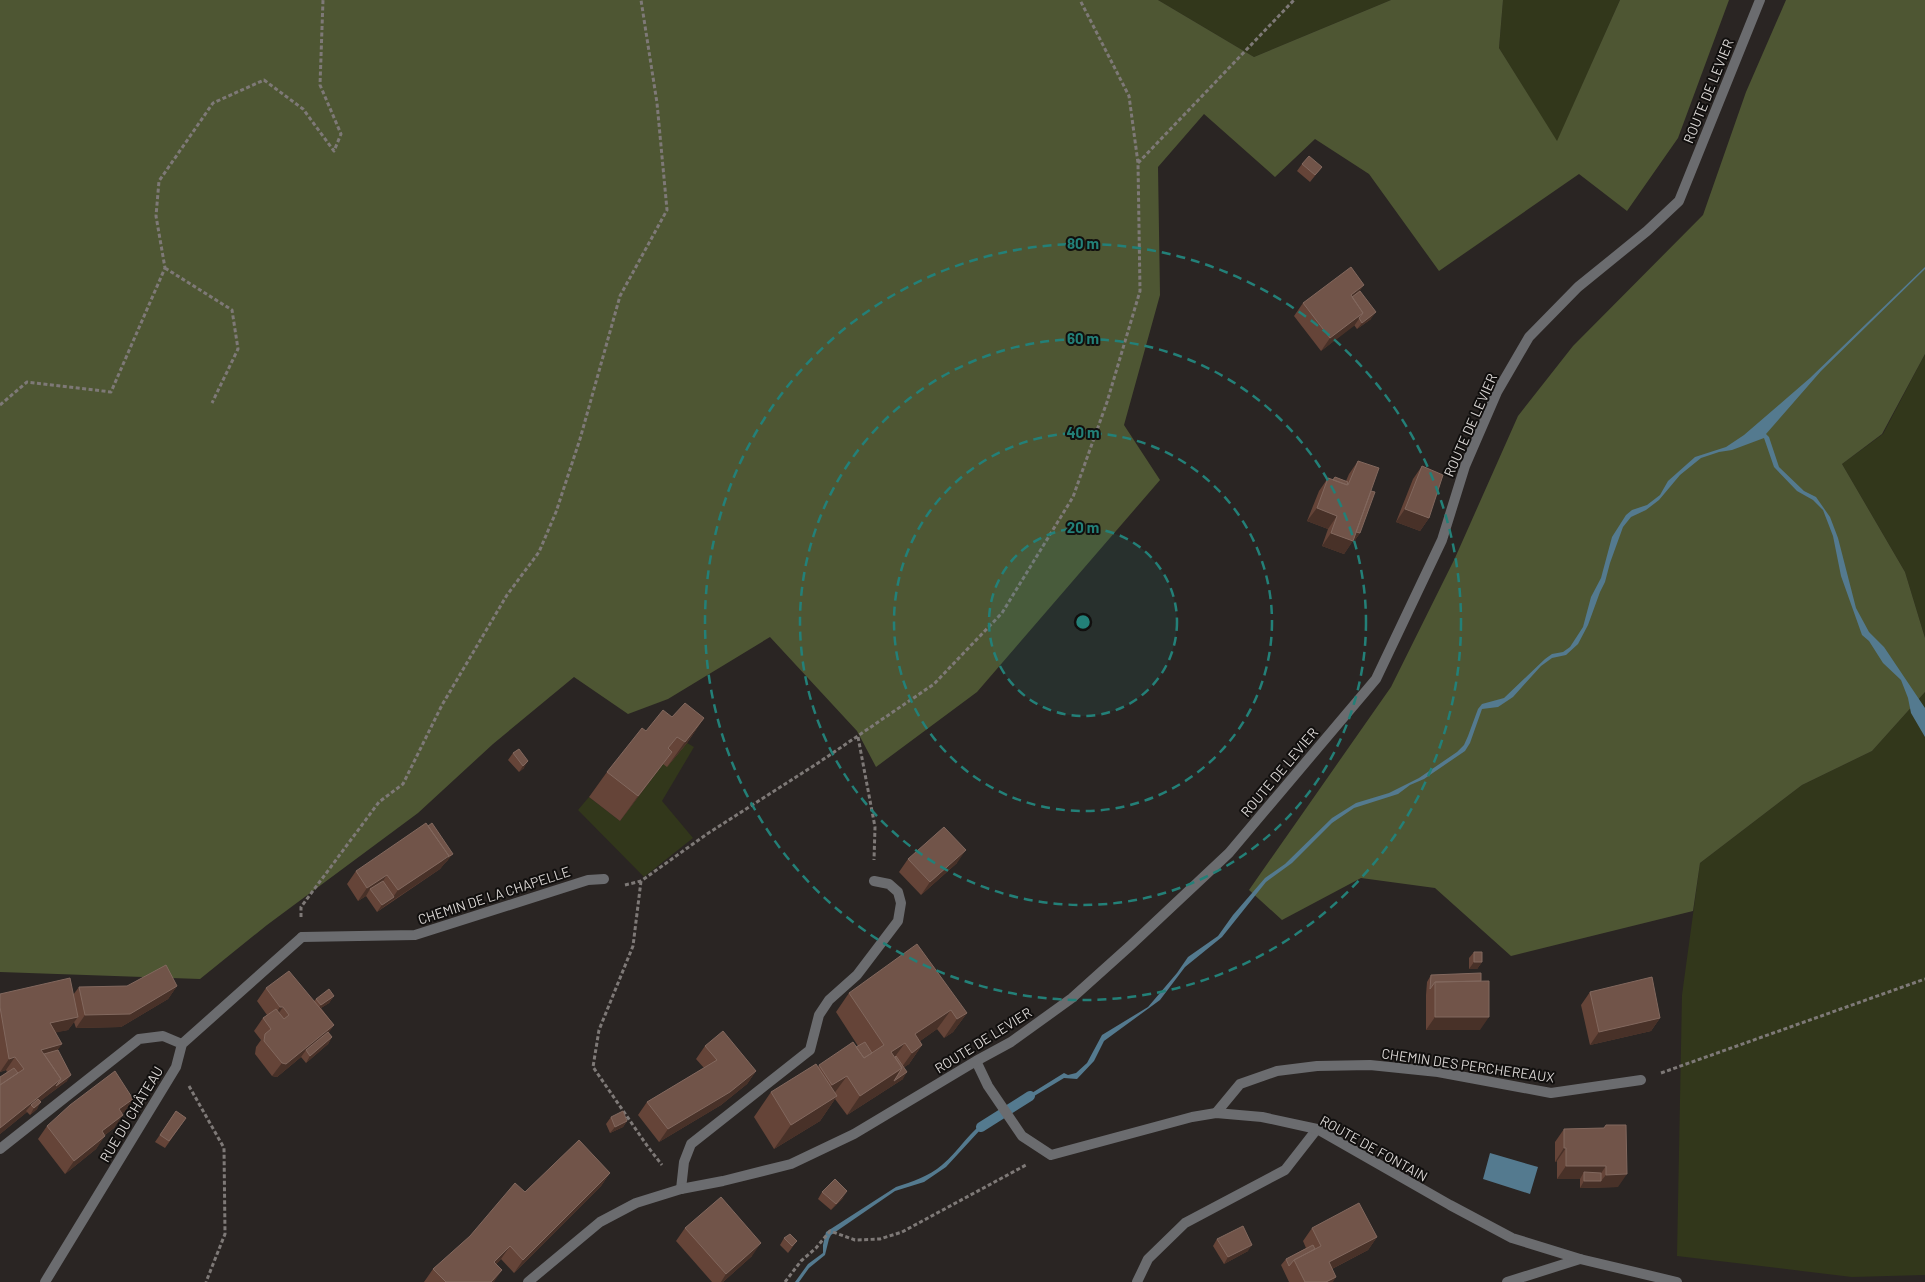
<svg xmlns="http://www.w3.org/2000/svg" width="1925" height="1282" font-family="Barlow,sans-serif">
<rect width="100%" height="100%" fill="#2a2523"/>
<path fill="#32371b" d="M1158,0h233l-137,57z
M1503,0h117l-63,142 -58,-94z
M1925,354v284l-20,-66 -63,-108 41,-30z
M1925,692v583l-73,2 -175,-21 5,-261 18,-132 102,-78 70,-34z
M687,743l7,4 -32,54 31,37 -49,39 -66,-67 11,-13 31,24 31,-48z"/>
<path fill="#4e5633" d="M0,0h1158l96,57 137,-57h112l-4,48 58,93 63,-141h109l-51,138 -51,73 -48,-37 -140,97 -70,-97 -54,-35 -40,38 -71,-63 -46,53 2,128 -36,130 36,55 -183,212 -101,75 -19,-36 -87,-94 -102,62 -40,15 -54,-37 -81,67 -75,69 -151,112 -67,54 -200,-7z
M1786,0h139v354l-43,80 -40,30 63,108 20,66v54l-53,59 -70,34 -102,78 -7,48 -182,45 -76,-68 -74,-10 -79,42 -33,-30 142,-203 64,-129 63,-142 55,-70 130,-131 43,-123z"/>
<path fill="#547a8f" d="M1925,267v2l-104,102 -55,63 3,3 10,30 25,24 12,6 14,20 8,21 18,70 13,24 15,15 41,61v29l-14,-24 -3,-15 -7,-18 -18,-17 -14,-22 -7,-6 -21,-59 -8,-40 -10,-26 -10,-10 -16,-9 -23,-24 -10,-29 -32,12 -13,2 -18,6 -21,17 -21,25 -13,10 -15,7 -8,10 -13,36 -5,19 -5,10 -12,33 -10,19 -12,11 -14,3 -11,8 -28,31 -15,10 -16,2 -12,34 -5,8 -41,28 -14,6 -12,9 -44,14 -22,15 -40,40 -26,19 -44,55 -37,30 -25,33 -56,41 -10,20 -17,18 -13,-1 -43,26 -2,-3 45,-28 4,2 8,-2 11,-10 15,-28 46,-28 29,-34 11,-16 30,-21 15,-21 32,-37 20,-14 47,-46 24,-15 33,-10 30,-15 38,-26 7,-7 4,-9 10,-27 4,-5 22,-6 41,-39 7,-5 11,-2 7,-5 13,-20 8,-30 10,-19 11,-41 14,-22 6,-5 15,-5 13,-10 8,-14 27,-24 31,-10 18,-12 66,-57z
M990,1118l1,3 -10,8 -35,38 -22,15 -29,9 -64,44 -2,4 -4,16 -16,13 -10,14h-4l13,-18 15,-11v-8l3,-13 70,-45c16,-5 33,-11 46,-22 17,-14 28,-35 48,-47z
M1490,1153l48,14 -8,27 -47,-15z"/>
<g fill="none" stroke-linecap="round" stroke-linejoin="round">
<path stroke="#547a8f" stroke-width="10" d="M981,1127l49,-31"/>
<path stroke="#7e7977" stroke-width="3" stroke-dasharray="4 2.5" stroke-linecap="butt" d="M1138,163l156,-163
M165,268l67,42 6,39 -26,54
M0,405l27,-23 84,10 54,-124 -9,-52 3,-35 54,-78 51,-23 39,29 31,42 7,-17 -21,-49 3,-85
M858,737l17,90 -1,33
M641,881l-8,65 -34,84 -6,37 55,80 14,18
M625,885l16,-4 66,-47 111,-71 116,-79 68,-71 71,-116 34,-95 33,-111 -2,-128 -9,-67 -49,-96
M301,917v-10l78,-105 24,-18 39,-79 65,-110 32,-43 17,-40 24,-73 40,-143 47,-86 -10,-107 -16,-103
M1661,1073l264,-94
M189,1086l35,62 1,86 -19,48
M785,1282l16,-21 15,-13 14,-17 25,9 25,-1 22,-7 124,-67"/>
<path stroke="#6b6c6f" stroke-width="10" d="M302,937l113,-2 173,-55 16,-1
M1507,1282l73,-23"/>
<path stroke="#6b6c6f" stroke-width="10" d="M182,1044l120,-107
M1216,1113l24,-29 37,-13 40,-5 53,-1 68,7 113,21 90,-13
M0,1149l139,-110 24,-3 19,8
M681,1189l3,-27 7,-18 119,-94 9,-35 10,-15 28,-25 41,-54 3,-18 -3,-11 -9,-8 -15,-3
M45,1282l131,-215 6,-23
M1137,1282l11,-23 37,-36 100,-53 32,-41"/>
<path stroke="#6b6c6f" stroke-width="10" d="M976,1061l12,25 34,50 29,19 141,-38 24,-4 46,4 55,12 133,76 62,33 68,21 97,23
M528,1282l72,-60 36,-19 45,-14 42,-8 68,-17 63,-30 122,-73 35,-19 61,-44 59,-53 98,-92 147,-174 66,-139 23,-74 32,-74 32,-55 49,-50 69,-56 32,-30 81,-201"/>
</g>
<path fill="#654438" d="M1302,164l20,3 -12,15 -13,-11z
M1360,291l11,28 -14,10 -3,-4 -33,26 -27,-35 9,-13z
M1358,461l13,30 -11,42 -5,7 -1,-1 -10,15 -22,-8 6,-17 -21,-8 12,-30 9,-13 4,2 3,-3 11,4 3,-7z
M1422,466l7,52 -9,13 -24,-9 17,-43z
M672,717l32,1 -17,25 -20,24 -4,-3 -43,57 -31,-24 18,-25z
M519,749l5,19 -5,4 -11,-12 5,-7z
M908,859l49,4 -36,32 -22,-23z
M448,860l-4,4 -4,5 -63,43 -11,-16 -8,5 -11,-17 9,-13z
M1474,952l8,10 -5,7h-8v-11z
M1431,975l49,55h-54v-35l1,-13z
M177,986l-9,13 -47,28 -45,1 -2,-6 -6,8 -12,2 2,18 9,31 -27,20 -3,8 -7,6 -3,-3 -27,22v-57l7,-5 -1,-2 -6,2v-78l73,1 6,-8z
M266,988l48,13 2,-2 18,-3 -5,7 -8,5 13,17 -6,8 4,4 -4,7 -22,19 -5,-6 -24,20 -5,-1 -17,-22 1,-7 5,-7 -7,-9 9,-13 4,-3 -10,-14z
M1590,992l70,26 -9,13 -61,14 -9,-40z
M849,993l118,20 -14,19 -9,6 -7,-9 -17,12 2,4 -13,19 -5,3 -1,12 -56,36 -12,-16 -15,22 -46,28 -20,-32 17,-25 47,-25 1,-2 39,-19 -22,-34z
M705,1046l51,25 -9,13 -26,21 -62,37 -21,-27 9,-13 57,-34 -8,-9z
M133,1099l-9,13 -2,1 -8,15 -9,7 -9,14 -31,25 -27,-35 9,-13z
M176,1111l10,7 -21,30 -10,-6z
M611,1117l16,4 -4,6 -13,6 -4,-9z
M1604,1128l14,59 -38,1v-9h-23v-18l-2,1v-20l9,-13z
M610,1173l-9,13 -87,87 -13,-14 -5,5 -2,18h-70l9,-13 92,-77z
M822,1192l21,6 -12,12 -13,-11z
M685,1228l67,28 -29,26h-11l-36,-41z
M1312,1228l65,9 -9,13 -36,19 1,13h-44l-8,-17 5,-6 20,-11 -3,-7z
M784,1238l13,3 -9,12 -8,-8z
M1217,1239l31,12 -24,13 -11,-18z"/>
<path fill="#483128" d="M1364,285l-9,13 -7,6 3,-9z
M1376,312l-5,7 -14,10 5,-6z
M1363,313l-9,13 -33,25 9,-13z
M1317,508l20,8 -9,13 -21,-8z
M1405,509l24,9 -9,13 -24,-9z
M1355,531l5,2 -5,7 -5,-2z
M1331,533l22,8 -9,13 -22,-8z
M704,718l-17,25 -20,24 18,-25z
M672,752l-18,24 -34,45 18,-25z
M528,761l-4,7 -5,4 4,-6z
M966,850l-9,13 -36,32 9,-13z
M453,854l-5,6 -4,4 -4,5 -51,34 9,-13z
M387,875l-9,13 -8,1 -4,7 -8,5 9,-13z
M394,897l-5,6 -12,9 5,-7z
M1474,962h8l-5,7h-8z
M177,986l-9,13 -47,28 -45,1 9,-13z
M334,996l-5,7 -13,8 5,-6z
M280,1007h3l-9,13h-3z
M951,1010l-14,19 -28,20 6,-15z
M967,1013l-14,19 -9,6 13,-19z
M78,1017l-10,13 -27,6 9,-13z
M1435,1017h54l-9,13h-54z
M1660,1018l-9,13 -61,14 9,-13z
M334,1025l-9,13 -19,12 -5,7 -24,20 -5,-1 10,-13z
M332,1037l-4,7 -22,19 4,-7z
M905,1043l-14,19v-10z
M62,1044l-9,13 -13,4 1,-11z
M922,1045l-13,19 -7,5 5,3 -4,7 -56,36 13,-19 39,-25 13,-18z
M15,1057l-9,13 -6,2 9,-13z
M756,1071l-9,13 -26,21 -62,37 9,-13z
M71,1075l-4,6 -15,11 4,-6z
M847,1076l-14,19 -14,9 13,-19z
M61,1079l-9,13 -19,15 -2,-2 -5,6 1,1 -27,22v-6z
M837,1096l-17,25 -46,28 17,-24z
M133,1099l-9,13 -14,10 9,-13z
M41,1102l-4,7 -7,6 4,-7z
M123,1115l-9,13 -21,16 9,-13z
M627,1121l-4,6 -13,6 5,-6z
M105,1136l-9,13 -31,25 9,-13z
M1564,1148h2l-9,13 -2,1z
M1566,1166h40l-9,13 -13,-7 -4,7h-23z
M610,1173l-9,13 -87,87 9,-13z
M1627,1174l-9,13 -38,1 4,-7h17l5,-6z
M847,1191l-4,7 -12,12 5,-6z
M1377,1237l-9,13 -48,25 9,-13z
M761,1243l-9,13 -29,26h-2l5,-8z
M1252,1245l-4,6 -24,13 4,-7z
M510,1246l-9,13 -16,16 9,-13z
M502,1270l-8,12h-3z
M1336,1277l-3,5h-7z"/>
<path fill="#715449" stroke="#82685e" d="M1309,156l13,11 -7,8 -13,-11z
M1351,267l13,18 -13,10 12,18 -33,25 -27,-35z
M1360,291l16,21 -14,11 -3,-5 4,-5 -11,-16z
M1358,461l21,7 -26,73 -22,-8 6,-17 -20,-8 11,-30 20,7z
M1422,466l21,9 -14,43 -24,-9z
M1335,477l13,5 -1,3 -14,-5z
M1371,491l4,1 -15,41 -4,-1z
M685,703l19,15 -19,24 -8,-5 -9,11 4,4 -34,44 -31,-24 35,-44 4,3 17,-21 9,7z
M519,749l9,12 -5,5 -10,-13z
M426,823l23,33 -51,34 -11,-15 -20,13 -11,-17z
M432,823l21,31 -5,3 1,-1 -21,-30z
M944,827l22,23 -36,32 -22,-23z
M383,881l11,16 -12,8 -12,-16z
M917,944l50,69 -10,6 -6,-9 -36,24 7,11 -10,8 -7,-10 -14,9 11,16 -42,28 -13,-20 -15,9 -13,-20 34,-23 11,16 20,-13 -35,-52z
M1474,952h8v10h-8z
M166,965l11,21 -47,28 -45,1 -6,-28 48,-1z
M289,971l45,54 -48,39 -4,-1 -18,-22 1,-7 6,-5 -8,-11 13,-9 8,10 5,-4 -6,-8h-3l-14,-19z
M1481,973v8l-46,1 -5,7 1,-14z
M1652,977l8,41 -61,14 -9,-40z
M70,978l8,39 -28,6 12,21 -21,6 20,29 -61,49v-43l24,-16 -9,-12 -6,2 -9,-52v-13z
M1489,981v36h-54v-35z
M329,989l5,7 -13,9 -5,-6z
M723,1031l33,40 -26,21 -62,37 -21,-27 70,-42 -12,-14z
M328,1032l4,5 -22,19 -4,-6z
M865,1042l7,11 -8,5 -8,-11z
M58,1050l13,25 -15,11 5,-7 -17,-25z
M896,1056l11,16 -13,9 8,-13 -7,-11z
M816,1064l21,32 -46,29 -20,-33z
M14,1068l4,5 -18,12v-8z
M115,1071l18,28 -14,10 4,6 -21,16 3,5 -31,25 -27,-35 23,-21z
M38,1099l3,3 -7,6 -3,-3z
M176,1111l10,7 -17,23 -9,-6z
M623,1111l4,10 -12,6 -4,-10z
M1606,1125h20l1,49 -21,1v-9h-40v-18h-2v-19l40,-1z
M579,1140l31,33 -87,87 -13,-14 -16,16 8,8 -11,12h-45l-13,-13 37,-33 45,-53 10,9z
M1584,1172l17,1v8h-17z
M835,1179l12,12 -11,13 -14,-12z
M721,1197l40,46 -35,31 -41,-46z
M1359,1203l18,34 -48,25 7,15 -10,5h-21l-11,-22 27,-14 -9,-18z
M1243,1226l9,19 -24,12 -11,-18z
M790,1234l7,7 -5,5 -8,-8z
M1313,1245l2,4 -21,11 -5,6 -3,-7z"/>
<circle cx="1083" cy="622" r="94" fill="#238078" fill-opacity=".12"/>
<g fill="none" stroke="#238078" stroke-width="2.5" stroke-dasharray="9 6">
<circle cx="1083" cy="622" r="94"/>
<circle cx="1083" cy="622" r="189"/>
<circle cx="1083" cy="622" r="283"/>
<circle cx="1083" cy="622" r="378"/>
</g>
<g text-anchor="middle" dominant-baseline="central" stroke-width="4" stroke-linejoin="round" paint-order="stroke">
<g font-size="14" fill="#dad6d4" stroke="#110f0e">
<text transform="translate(1708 91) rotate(-68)">ROUTE DE LEVIER</text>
<text transform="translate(1470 425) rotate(-66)">ROUTE DE LEVIER</text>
<text transform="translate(1279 772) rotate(-50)">ROUTE DE LEVIER</text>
<text transform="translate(494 895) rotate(-18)">CHEMIN DE LA CHAPELLE</text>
<text transform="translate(983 1040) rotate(-32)">ROUTE DE LEVIER</text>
<text transform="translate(1468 1065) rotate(8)">CHEMIN DES PERCHEREAUX</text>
<text transform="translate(131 1114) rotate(-59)">RUE DU CHÂTEAU</text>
<text transform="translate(1374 1148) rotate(29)">ROUTE DE FONTAIN</text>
</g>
</g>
<circle cx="1083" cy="622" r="8" fill="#238078" stroke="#110f0e" stroke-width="2.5"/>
<g font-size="15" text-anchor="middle" font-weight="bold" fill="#238078" stroke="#110f0e" stroke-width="4" stroke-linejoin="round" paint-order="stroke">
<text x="1083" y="249">80 m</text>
<text x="1083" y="344">60 m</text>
<text x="1083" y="438">40 m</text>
<text x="1083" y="533">20 m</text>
</g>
</svg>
